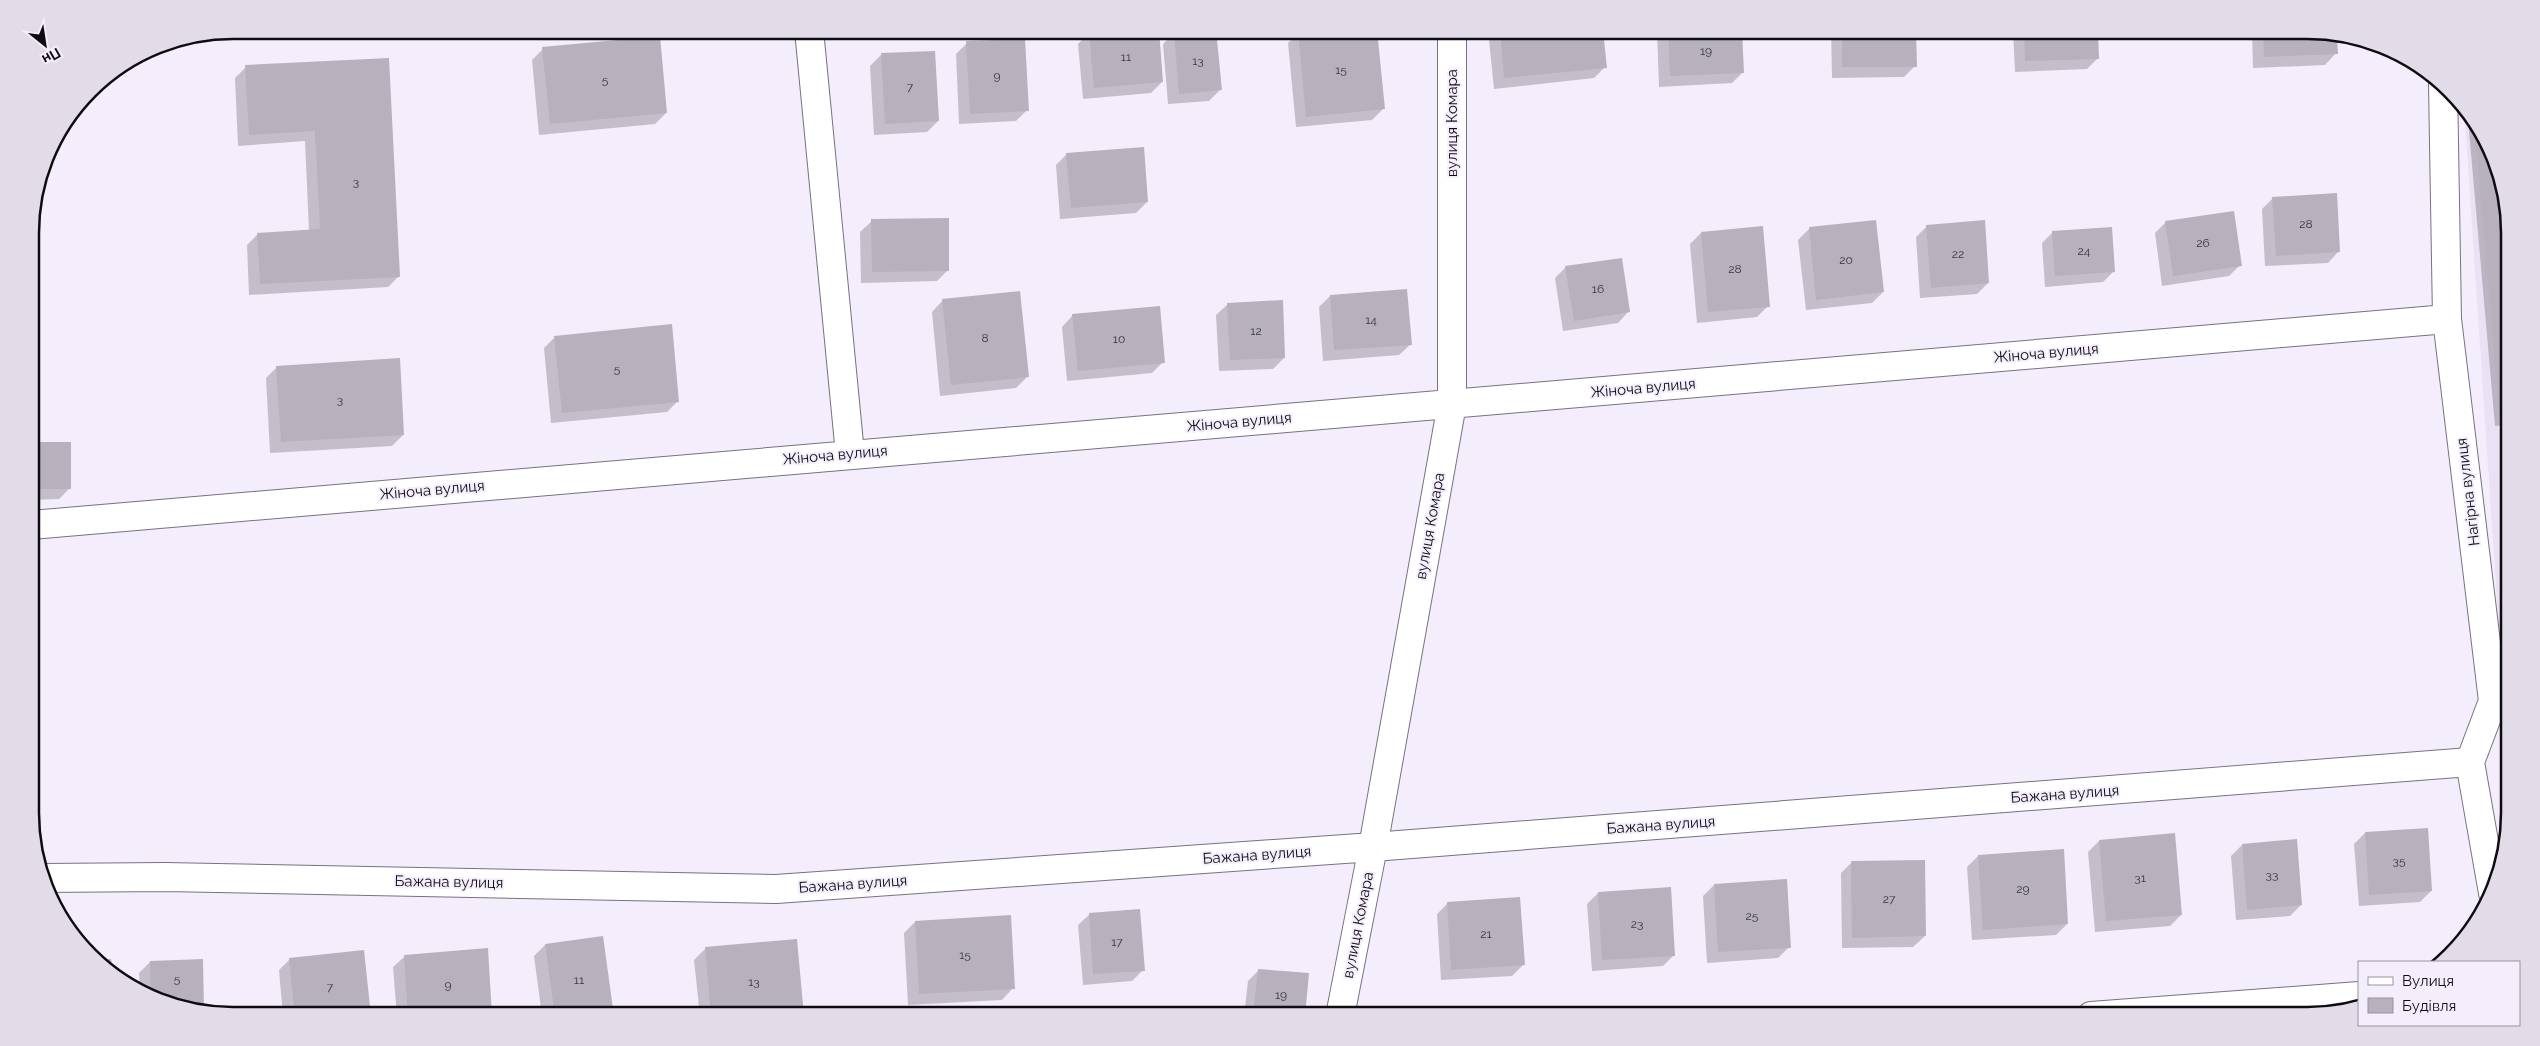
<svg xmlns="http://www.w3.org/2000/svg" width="2540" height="1046" font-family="Raleway,sans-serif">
<rect width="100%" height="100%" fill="#f4eefc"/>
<path fill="#eae1f4" d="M2464,105l31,50 13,51 2,544 -3,1z"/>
<path fill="#0003" d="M1127,30h31l4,52 -11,11 -68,6 -5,-55 11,-11z
M1215,30l5,60 -11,11 -41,3 -5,-60 11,-11z
M1320,30h55l8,79 -11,11 -76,7 -8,-84 11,-11z
M1488,30h114l3,37 -11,11 -100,11z
M1657,30h84l2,42 -11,11 -73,4z
M1831,30h84v36l-11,11 -72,1z
M2013,30h84l1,28 -11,11 -72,3z
M2252,30h56l28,6v17l-11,12 -72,3z
M967,43l60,67 -11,11 -57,3 -3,-70z
M543,49l123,64 -11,11 -116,11 -7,-75z
M881,55l57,66 -11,11 -53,3 -4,-69z
M388,59l11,217 -11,11 -139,8 -2,-50 11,-11 51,-3 -4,-90 -67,5 -3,-68 11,-11z
M2467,108l28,47 13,51 1,219 -14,1z
M1067,154l80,48 -11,11 -76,6 -4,-54z
M2273,198l66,53 -11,12 -63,3 -3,-57z
M872,221l76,49 -11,11 -76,2 -1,-51z
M2166,222l74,43 -11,11 -67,10 -7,-53z
M1927,226l61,57 -11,11 -57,4 -4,-61z
M1809,229l74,63 -11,11 -66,7 -8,-70z
M2053,232l61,39 -11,11 -58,5 -3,-44z
M1701,233l67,73 -11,11 -60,6 -7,-79z
M1566,267l63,44 -11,12 -55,8 -8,-53z
M1330,296l81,48 -12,11 -76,6 -4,-54z
M943,300l84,77 -11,11 -76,8 -8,-84z
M1228,304l56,54 -11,11 -54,2 -3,-56z
M1073,315l90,47 -11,11 -85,8 -5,-54z
M555,337l123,64 -11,11 -116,11 -7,-75z
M277,367l126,68 -11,11 -122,7 -4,-75z
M31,443h39v45l-11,11 -28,1z
M2509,509v58l-5,-54z
M2365,833l66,58 -11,11 -61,4 -5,-62z
M2099,841l82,74 -11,11 -75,6 -7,-80z
M2242,845l59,60 -11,11 -54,4 -5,-64z
M1978,856l89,68 -11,11 -84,5 -5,-73z
M1852,862l73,74 -12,11 -71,1 -1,-75z
M1714,885l75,62 -11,11 -71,5 -4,-67z
M1598,893l76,62 -11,11 -71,5 -5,-67z
M1448,903l75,62 -11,11 -71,4 -4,-66z
M1090,914l53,56 -11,11 -49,4 -5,-60z
M915,922l98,66 -11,12 -94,5 -4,-72z
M545,945l67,71h-70l-8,-60z
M705,949l98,67h-103l-6,-56z
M405,956l86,60h-94l-4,-49z
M290,959l80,57h-87l-4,-46z
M202,960l1,50 -48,-9 -15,-9 -1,-19 11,-11z
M96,961h14l3,15 -4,-2z
M1259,970l45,46h-60l4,-35z"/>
<path fill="#b6b1bd" d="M1111,30h48l4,52 -69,6 -5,-56z
M1196,30h20l6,60 -43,4 -5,-62z
M1308,30h69l8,79 -79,8 -8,-86z
M1500,30h103l4,38 -103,10z
M1668,30h74l2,43 -74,3z
M1842,30h74l1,37h-75z
M2024,30h74l1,29 -74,2z
M2263,30h45l29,6 1,18 -74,3z
M660,36l7,77 -117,11 -8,-77z
M1025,39l4,72 -59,3 -4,-73z
M935,51l4,70 -54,3 -4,-71z
M389,58l11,219 -140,7 -3,-51 63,-4 -5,-98 -66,4 -4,-70z
M2474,119l21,36 13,51 1,215h-9z
M1144,147l4,55 -77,6 -5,-55z
M2337,193l3,59 -64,4 -4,-59z
M2234,211l8,55 -69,10 -8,-55z
M949,218v53l-77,1 -1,-53z
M1876,220l8,72 -68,8 -7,-73z
M1985,220l4,63 -58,5 -5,-63z
M1763,226l7,81 -62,5 -7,-80z
M2112,227l3,45 -60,4 -3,-45z
M1622,258l8,54 -56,9 -9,-55z
M1407,289l5,56 -78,5 -4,-55z
M1020,291l9,86 -78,8 -9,-86z
M1283,300l2,58 -55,2 -3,-57z
M1160,306l5,57 -87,8 -6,-57z
M672,324l7,78 -117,11 -8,-77z
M400,358l4,77 -123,7 -5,-76z
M31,442h40v47h-40z
M2428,828l4,63 -63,4 -4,-63z
M2175,833l7,82 -76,6 -7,-81z
M2297,839l5,66 -55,5 -5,-66z
M2064,849l4,75 -85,6 -5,-75z
M1925,860l1,76 -74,2 -1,-77z
M1787,879l4,69 -73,4 -4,-68z
M1671,887l4,69 -73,4 -4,-68z
M1520,897l5,68 -74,5 -4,-68z
M1140,909l5,62 -52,3 -4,-61z
M1011,915l4,74 -96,5 -4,-73z
M603,936l11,80h-59l-10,-72z
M797,939l7,77h-93l-6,-69z
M488,948l4,68h-84l-4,-61z
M364,950l7,66h-76l-6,-58z
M111,959l3,18 -19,-17z
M203,959l1,51 -53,-12 -1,-37z
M1258,969l51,4 -4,43h-52z"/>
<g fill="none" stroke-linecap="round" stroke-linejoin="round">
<g stroke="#77727e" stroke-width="30">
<path id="minor" d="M809,30l41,424
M2443,84l4,235 46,382 -23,61 23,131
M31,525l2416,-206
M42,878l123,-1 611,12 597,-42 1097,-85
M1340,1016l33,-169 79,-443v-374
M2091,1016l268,-20"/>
</g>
<use href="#minor" stroke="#fff" stroke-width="28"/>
</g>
<g text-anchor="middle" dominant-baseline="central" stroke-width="4" stroke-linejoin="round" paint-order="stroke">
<g font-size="12" fill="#38353c">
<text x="1706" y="51">19</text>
<text x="1126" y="57">11</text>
<text x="1198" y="61">13</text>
<text x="1341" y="70">15</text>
<text x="997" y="76">9</text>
<text x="605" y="80">5</text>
<text x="910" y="87">7</text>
<text x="356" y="182">3</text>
<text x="2306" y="224">28</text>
<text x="2203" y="243">26</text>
<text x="2084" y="251">24</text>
<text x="1958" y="254">22</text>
<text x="1846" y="260">20</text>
<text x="1735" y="269">28</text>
<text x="1598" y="289">16</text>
<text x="1371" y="320">14</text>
<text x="1256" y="331">12</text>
<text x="985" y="338">8</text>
<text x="1119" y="339">10</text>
<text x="617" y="369">5</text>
<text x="340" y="400">3</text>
<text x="2399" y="861">35</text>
<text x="2272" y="875">33</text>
<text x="2140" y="878">31</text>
<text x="2023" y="889">29</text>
<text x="1889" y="899">27</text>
<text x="1752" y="916">25</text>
<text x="1637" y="924">23</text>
<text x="1486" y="934">21</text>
<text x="1117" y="942">17</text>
<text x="965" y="955">15</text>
<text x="177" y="979">5</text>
<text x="579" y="980">11</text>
<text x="754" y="982">13</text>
<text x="448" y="985">9</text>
<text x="330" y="987">7</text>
<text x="1281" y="995">19</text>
</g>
<g font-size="15" fill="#0e0c11" stroke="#f4eefc">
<text transform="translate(1452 123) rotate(-90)">вулиця Комара</text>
<text transform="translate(2046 353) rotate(-5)">Жіноча вулиця</text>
<text transform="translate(1643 388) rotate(-5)">Жіноча вулиця</text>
<text transform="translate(1239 422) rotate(-5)">Жіноча вулиця</text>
<text transform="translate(835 455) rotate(-5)">Жіноча вулиця</text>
<text transform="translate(432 490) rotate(-5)">Жіноча вулиця</text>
<text transform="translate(2468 492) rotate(-97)">Нагірна вулиця</text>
<text transform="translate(1430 526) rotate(-80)">вулиця Комара</text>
<text transform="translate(2065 794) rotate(-4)">Бажана вулиця</text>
<text transform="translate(1661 825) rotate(-4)">Бажана вулиця</text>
<text transform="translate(1257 855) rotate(-4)">Бажана вулиця</text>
<text transform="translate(449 882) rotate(1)">Бажана вулиця</text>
<text transform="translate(853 884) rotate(-4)">Бажана вулиця</text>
<text transform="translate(1358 925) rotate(-79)">вулиця Комара</text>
</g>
</g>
<path d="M0 0H2540V1046H0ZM233 39H2307A194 194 0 0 1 2501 233V813A194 194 0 0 1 2307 1007H233A194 194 0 0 1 39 813V233A194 194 0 0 1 233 39Z" fill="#e2dce9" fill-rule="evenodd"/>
<path fill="none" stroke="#0e0c11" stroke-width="2.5" d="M233 39H2307A194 194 0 0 1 2501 233V813A194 194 0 0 1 2307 1007H233A194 194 0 0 1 39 813V233A194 194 0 0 1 233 39Z"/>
<rect x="2358" y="961" width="162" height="65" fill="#f4eefc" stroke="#98949e"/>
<rect x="2368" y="977" width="25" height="8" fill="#ffffff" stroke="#98949e"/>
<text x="2402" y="986" font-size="15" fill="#0e0c11">Вулиця</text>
<rect x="2368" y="998" width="25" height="15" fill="#b6b1bd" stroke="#98949e"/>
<text x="2402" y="1011" font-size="15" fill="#0e0c11">Будівля</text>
<g transform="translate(45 45) rotate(150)" stroke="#f4eefc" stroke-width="4" paint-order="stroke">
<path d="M0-4L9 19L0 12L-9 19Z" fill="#0e0c11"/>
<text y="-8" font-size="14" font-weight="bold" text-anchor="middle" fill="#0e0c11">Пн</text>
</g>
</svg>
